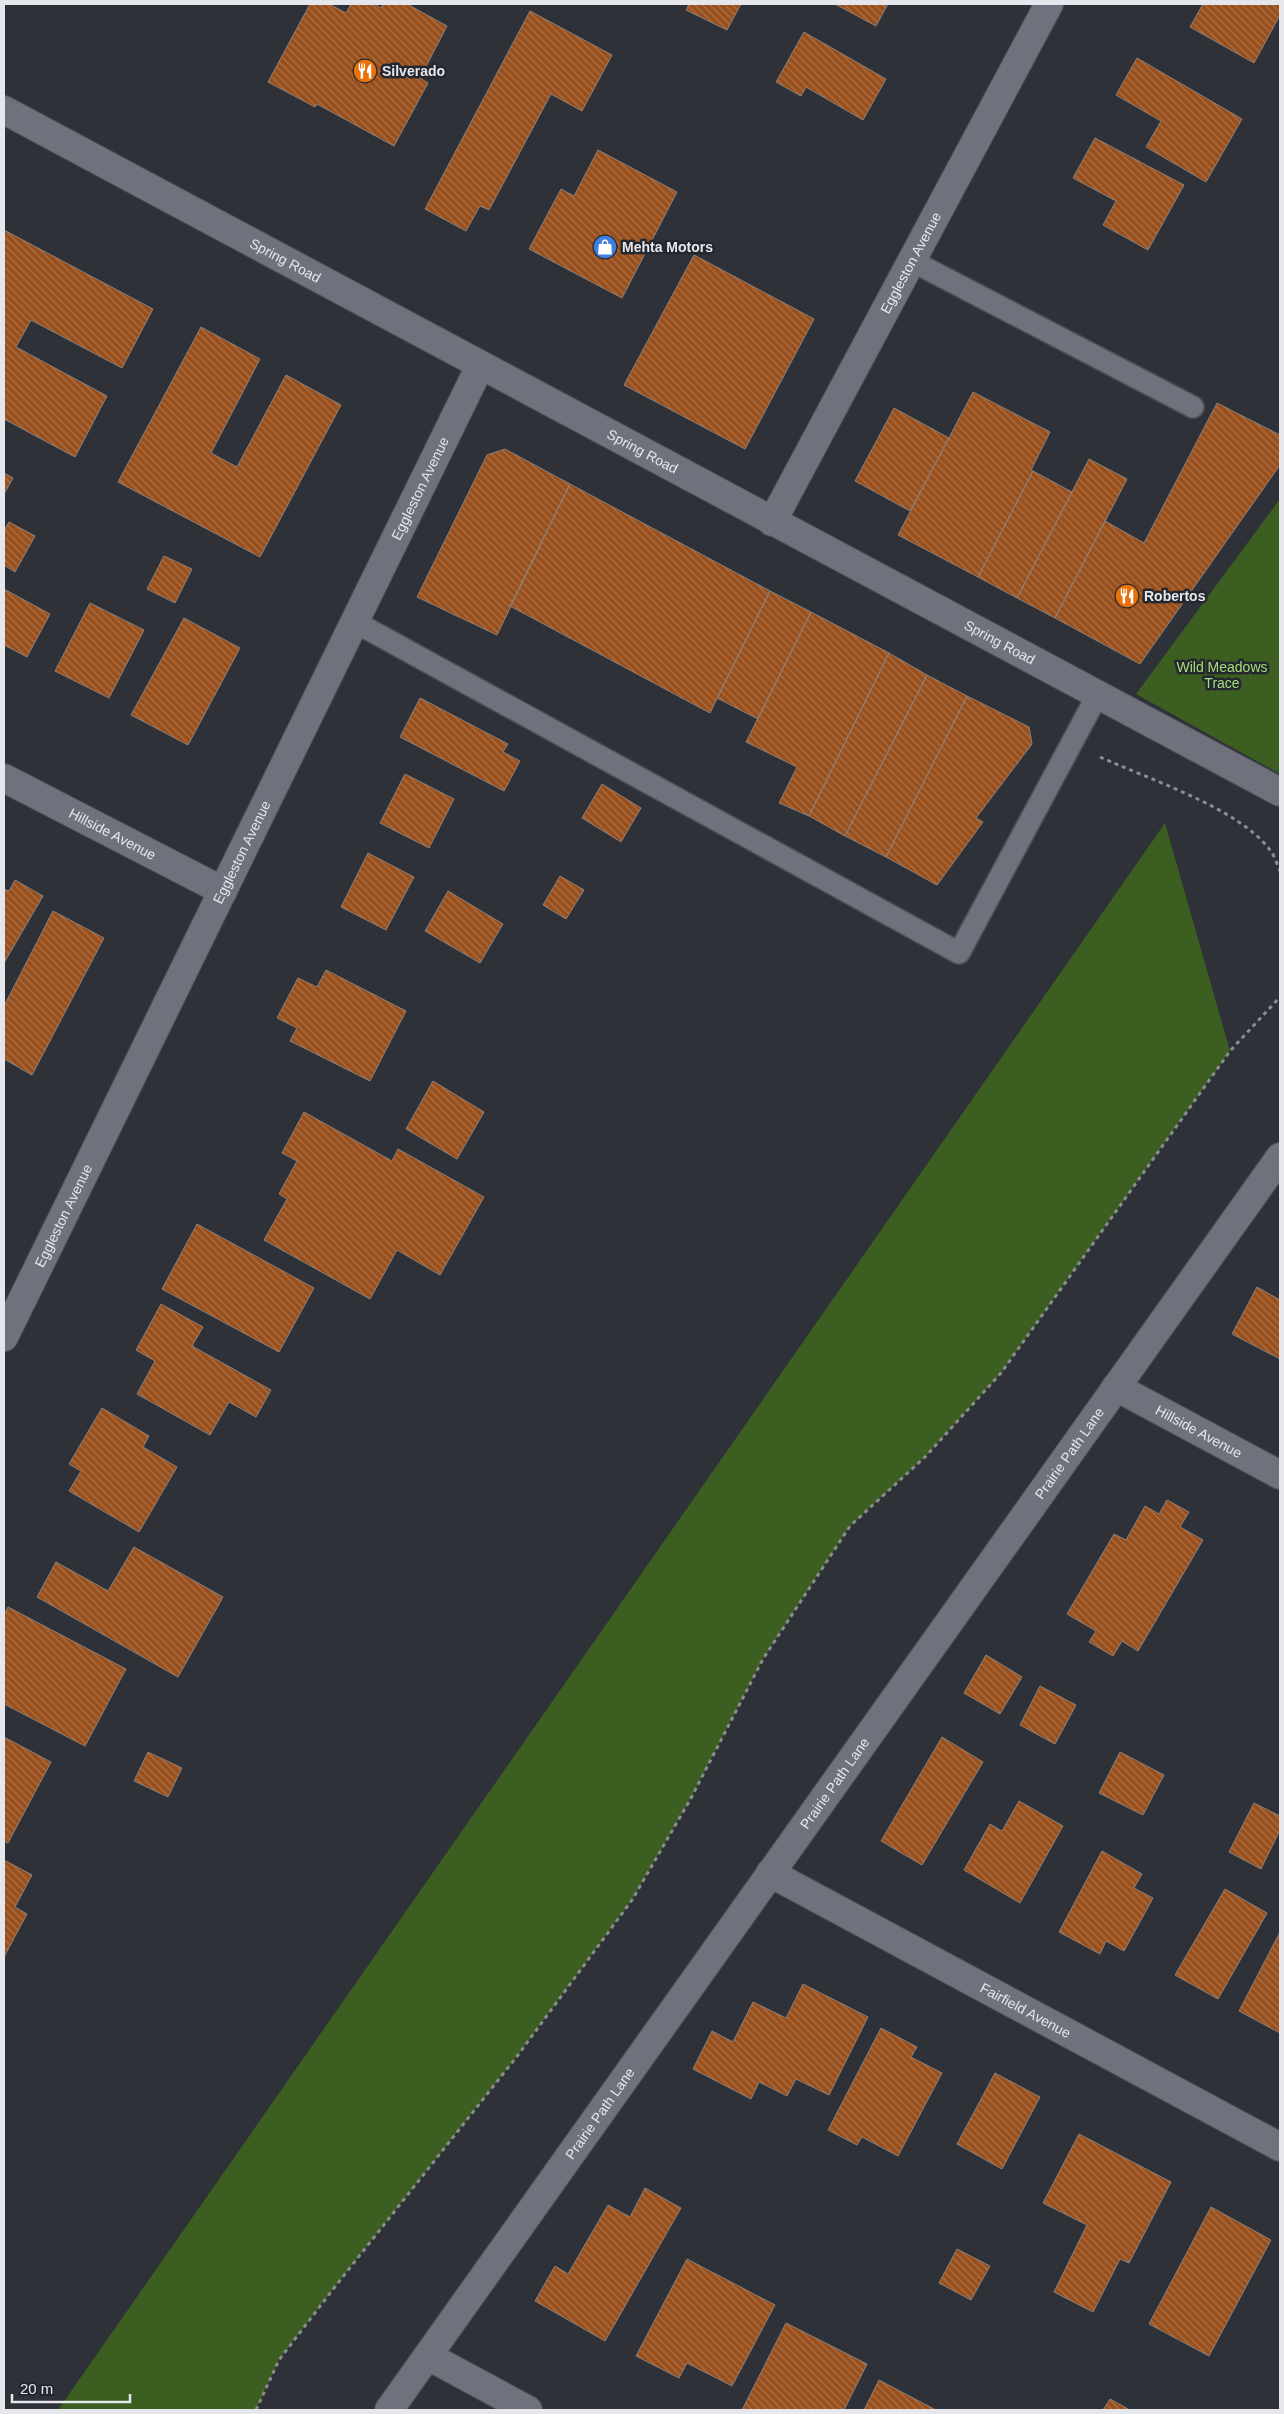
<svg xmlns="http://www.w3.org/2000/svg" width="1284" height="2414" font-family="Arial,sans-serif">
<defs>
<pattern id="building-back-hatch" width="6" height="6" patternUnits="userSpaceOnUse" patternTransform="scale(1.25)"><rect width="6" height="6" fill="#984f1c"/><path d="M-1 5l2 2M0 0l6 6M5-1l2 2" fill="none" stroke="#ab7148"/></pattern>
</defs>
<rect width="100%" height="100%" fill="#2f3139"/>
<path fill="#3d5e21" d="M1280,499v275l-144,-80z
M1165,823l65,228 -229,322 -76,84 -75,69 -87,133 -73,141 -58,100 -114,155 -184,233 -55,72 -23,50h-198z"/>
<path fill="url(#building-back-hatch)" stroke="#8c817b" d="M310,4h19l17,9 5,-9h23l7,4 2,-4h24l40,22 -27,52 8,5 -34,63 -77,-42 -2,3 -47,-25z
M689,4h52l-14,26 -41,-20z
M835,4h53l-12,22z
M1203,4h77v11l-26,48 -64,-36z
M530,11l82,44 -30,56 -31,-17 -62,116 -9,-4 -14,25 -41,-22z
M804,32l82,47 -23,41 -57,-33 -5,9 -25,-14z
M1137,58l105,61 -36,63 -60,-35 15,-26 -45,-26z
M1095,138l89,47 -36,65 -45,-25 13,-24 -43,-23z
M598,150l79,42 -55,106 -93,-49 32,-60 13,7z
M4,230l149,79 -31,59 -91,-48 -15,27 91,49 -32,61 -71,-38z
M694,255l120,64 -69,130 -121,-64z
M201,327l59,32 -49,94 26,14 49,-92 55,30 -81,152 -142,-75z
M973,392l77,40 -19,38 2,1 -55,106 -80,-42z
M1217,403l63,32v30l-140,199 -85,-46 50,-97 39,22z
M894,408l55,30 -39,73 -55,-30z
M505,449l65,35 -73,151 -80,-38 70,-142z
M1089,459l38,20 -72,139 -38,-20z
M1033,471l39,21 -55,106 -39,-21z
M4,473l9,5 -9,16z
M570,484l200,107 -60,122 -200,-107z
M9,522l26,14 -20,36 -11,-7v-34z
M164,556l28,13 -17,34 -28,-14z
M4,589l46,25 -23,43 -23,-12z
M770,591l41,21 -53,107 -41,-21z
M90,603l54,27 -35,68 -54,-27z
M811,612l78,41 -80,163 -30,-13 18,-36 -51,-25z
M184,618l56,30 -52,97 -57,-30z
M889,653l38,22 -82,161 -36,-20z
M927,675l40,21 -81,161 -41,-21z
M967,696l62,31 3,17 -56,74 7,4 -46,63 -51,-28z
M420,698l88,46 -5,8 17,9 -16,30 -104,-54z
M405,774l49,25 -25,49 -49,-25z
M602,784l39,24 -20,34 -39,-24z
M368,853l46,24 -28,53 -45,-23z
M560,876l24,14 -18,29 -23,-14z
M15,880l28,16 -39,67v-74l5,2z
M448,891l55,33 -23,39 -55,-32z
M53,911l51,27 -72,137 -28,-16v-53z
M326,970l80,41 -36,70 -80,-40 7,-13 -20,-10 21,-40 19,9z
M433,1081l51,31 -27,47 -51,-30z
M304,1112l88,49 6,-12 86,48 -44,78 -43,-25 -27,49 -106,-59 23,-41 -8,-5 18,-33 -15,-8z
M197,1224l117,64 -35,64 -117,-63z
M1257,1287l23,13v59l-48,-25z
M161,1304l42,23 -11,19 79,44 -15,27 -27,-15 -19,33 -73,-41 18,-33 -19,-11z
M102,1408l47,28 -6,11 34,20 -38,65 -70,-41 12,-20 -12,-7z
M1167,1500l22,12 -9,15 23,13 -65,111 -16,-10 -9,15 -24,-14 7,-11 -29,-17 47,-80 12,6 19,-34 14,8z
M134,1547l89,50 -45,80 -141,-80 19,-35 52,29z
M8,1607l118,62 -41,77 -81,-42v-89z
M986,1655l36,22 -22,37 -36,-21z
M1040,1686l36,19 -21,39 -35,-19z
M4,1737l47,25 -43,81 -4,-2z
M942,1737l41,25 -61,103 -41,-24z
M148,1752l34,16 -14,29 -34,-16z
M1120,1752l44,23 -21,40 -44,-22z
M1019,1801l44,25 -43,77 -56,-33 26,-46 12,7z
M1254,1803l26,13v14l-19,39 -32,-17z
M1102,1851l40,23 -8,14 19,10 -29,53 -18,-10 -6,13 -41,-22z
M4,1860l28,15 -17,32 12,7 -23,43z
M1225,1889l42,24 -49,86 -43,-24z
M1280,1932v101l-41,-22z
M803,1984l65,33 -39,78 -33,-16 -9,17 -28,-14 -8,17 -58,-30 19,-38 21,11 20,-40 33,16z
M881,2028l36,19 -6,10 31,16 -44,83 -36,-19 -5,8 -29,-15z
M995,2073l45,24 -38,72 -45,-25z
M1079,2134l92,48 -42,81 -9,-4 -27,53 -39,-20 33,-67 -44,-22z
M645,2188l36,20 -76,133 -70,-40 20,-35 13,8 40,-69 22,12z
M1211,2207l60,33 -62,116 -60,-32z
M957,2249l33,17 -19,34 -32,-17z
M687,2259l88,46 -43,81 -45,-23 -8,15 -43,-22z
M786,2323l81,41 -23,46h-102z
M879,2380l57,30h-72z
M1110,2399l20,11h-27z"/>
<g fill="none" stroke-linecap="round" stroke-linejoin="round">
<g stroke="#4d4f56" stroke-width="24">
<path id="lane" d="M912,261l281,146
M355,622l604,331 138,-257"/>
</g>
<g stroke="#4d4f56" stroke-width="30">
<g id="street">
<path id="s1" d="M772,522l277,-518"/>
<path id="s2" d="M4,778l219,113"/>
<path id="s3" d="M4,1337l476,-971"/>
<path id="s4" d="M1116,1387l164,88"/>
<path id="s5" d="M770,1873l510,274"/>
<path d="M428,2356l100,54"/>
<path id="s6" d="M389,2410l891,-1253"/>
</g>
</g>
<g stroke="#4d4f56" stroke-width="30">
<g id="secondary">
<path id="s7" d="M4,110l1276,682"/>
</g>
</g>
<path stroke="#8a8c92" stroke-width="3" stroke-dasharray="4 4" stroke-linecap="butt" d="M1100,757c48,22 139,51 170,93 5,6 7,15 10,21
M256,2410l23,-50 55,-72 184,-233 114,-155 58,-100 73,-141 87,-133 75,-69 76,-84 229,-322 50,-54"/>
<use href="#lane" stroke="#6f727c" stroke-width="21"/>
<use href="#street" stroke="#6f727c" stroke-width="28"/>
<use href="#secondary" stroke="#6f727c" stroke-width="28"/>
</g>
<defs>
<g id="restaurant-disc" transform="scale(1.25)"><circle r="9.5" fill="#e8710a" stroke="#25272f"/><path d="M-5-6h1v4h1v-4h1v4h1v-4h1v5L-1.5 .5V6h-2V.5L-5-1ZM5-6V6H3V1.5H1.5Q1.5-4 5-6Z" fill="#fff"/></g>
<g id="shop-disc" transform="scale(1.25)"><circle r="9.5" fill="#3f7fe0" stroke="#25272f"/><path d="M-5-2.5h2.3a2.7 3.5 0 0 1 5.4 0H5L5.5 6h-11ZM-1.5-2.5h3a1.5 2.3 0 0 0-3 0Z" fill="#fff"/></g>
</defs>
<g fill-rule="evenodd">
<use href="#restaurant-disc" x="365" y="71"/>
<use href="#shop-disc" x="605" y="247"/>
<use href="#restaurant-disc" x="1127" y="596"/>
</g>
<g text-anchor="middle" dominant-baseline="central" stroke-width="5" stroke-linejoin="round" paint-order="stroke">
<g font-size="14" font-weight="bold" fill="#e5e7ec" stroke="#25272f" text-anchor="start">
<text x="382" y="71">Silverado</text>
<text x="622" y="247">Mehta Motors</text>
<text x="1144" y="596">Robertos</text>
</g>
<g font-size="14" fill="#e5e7ec" stroke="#25272f">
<text stroke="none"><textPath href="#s7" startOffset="319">Spring Road</textPath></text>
<text stroke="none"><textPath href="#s1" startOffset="294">Eggleston Avenue</textPath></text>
<text stroke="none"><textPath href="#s7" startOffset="724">Spring Road</textPath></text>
<text stroke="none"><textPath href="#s3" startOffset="945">Eggleston Avenue</textPath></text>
<text stroke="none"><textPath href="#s7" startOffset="1129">Spring Road</textPath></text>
<text stroke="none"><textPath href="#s2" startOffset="122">Hillside Avenue</textPath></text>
<text stroke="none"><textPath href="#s3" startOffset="540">Eggleston Avenue</textPath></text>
<text stroke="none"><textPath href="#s3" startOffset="135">Eggleston Avenue</textPath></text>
<text stroke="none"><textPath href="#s4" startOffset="94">Hillside Avenue</textPath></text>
<text stroke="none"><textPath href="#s6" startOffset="1174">Prairie Path Lane</textPath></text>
<text stroke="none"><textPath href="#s6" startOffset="769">Prairie Path Lane</textPath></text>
<text stroke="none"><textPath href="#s5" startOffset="290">Fairfield Avenue</textPath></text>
<text stroke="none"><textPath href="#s6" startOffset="364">Prairie Path Lane</textPath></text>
</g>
<g font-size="14" fill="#a5df78" stroke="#25272f">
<text x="1222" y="667">Wild Meadows<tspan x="1222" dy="16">Trace</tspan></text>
</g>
</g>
<rect width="1284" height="2414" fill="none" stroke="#e5e7ec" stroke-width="10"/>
<path d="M12 2394v8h118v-8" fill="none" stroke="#e5e7ec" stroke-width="2.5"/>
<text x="20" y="2394" font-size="15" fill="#e5e7ec" stroke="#25272f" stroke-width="4" paint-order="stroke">20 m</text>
</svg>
